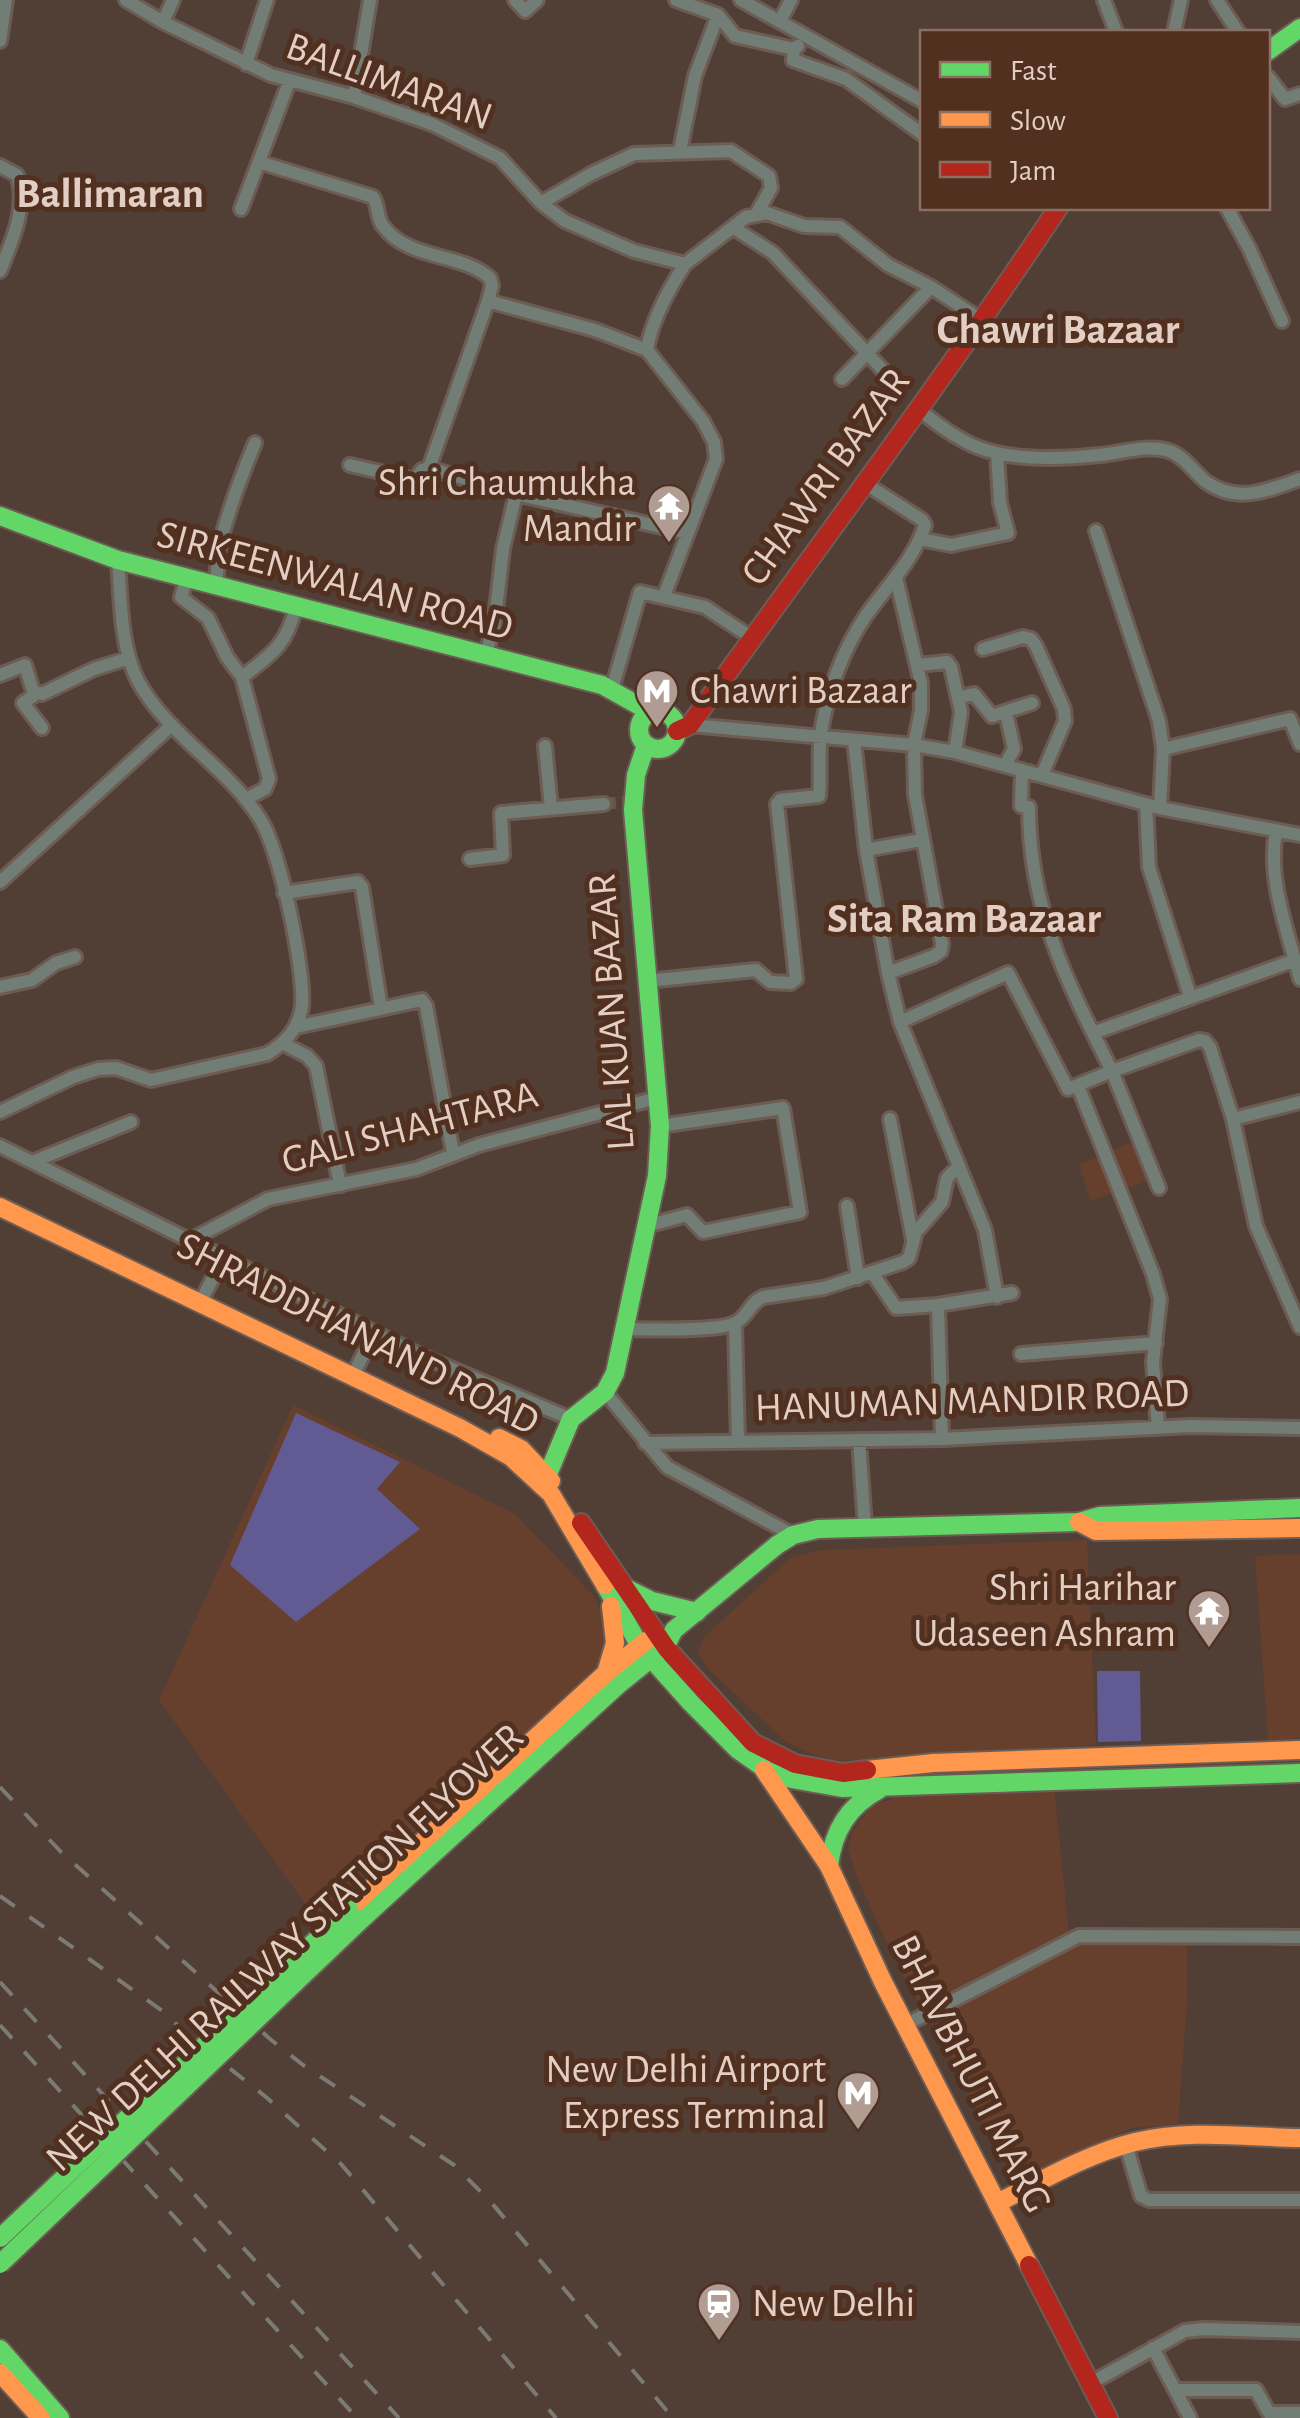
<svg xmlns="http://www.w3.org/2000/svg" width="1300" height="2418" font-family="'Alegreya Sans',sans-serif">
<rect width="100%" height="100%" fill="#513e35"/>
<path fill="#66402d" d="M1137,1140l15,39 -29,11 -15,-38z
M1102,1155l16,37 -28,9 -11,-37z
M293,1405l222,109 78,81 14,31 -4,37 -287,256 -157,-219z
M1087,1540l9,205 -255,16 -25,-5 -31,-15 -77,-72 -10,-18 6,-14 86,-79 31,-8z
M1300,1554v184l-32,2 -13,-184z
M1054,1787l15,148 118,-4v72l-9,121 -46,4 -118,56 -84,-170 121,-70 -131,62 -28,-51 -35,-78 -9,-28 4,-16 19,-27 30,-10z"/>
<path fill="#625b93" d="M296,1413l104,49 -23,27 43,40 -124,93 -66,-57z
M1140,1671l1,70 -43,1 -1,-71z"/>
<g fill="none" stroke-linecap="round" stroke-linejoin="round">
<path stroke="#67544a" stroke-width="12" stroke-dasharray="12 6" stroke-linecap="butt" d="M604,804l20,-2"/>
<g stroke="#6c5c54" stroke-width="18">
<path id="street" d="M126,0l37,22 108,53 83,22 78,27 68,34 41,45 24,18 69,30 51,13 61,-47 21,-4 37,13 36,1 48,38 43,22 52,34
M515,0l10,11 12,-11
M676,0l42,15 17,21 59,13 4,-3
M741,0l181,101
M1104,0l12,32
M1217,0l21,32
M780,21l11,-21
M163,22l10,-22
M1174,32l7,-32
M0,41l6,-41
M794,49l-1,11 53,19 76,55
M246,64l21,-64
M1268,77l17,22 15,-5
M354,97l16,-97
M680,151l15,-75 23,-61
M259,162l114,35c6,9 3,20 10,29 26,35 77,26 107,52l2,8 -4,15 -59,167 87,26 172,39
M0,166l17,9c11,32 -5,66 -17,96
M541,203l50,-29 43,-20 97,-3 38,25 2,12 -14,25
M1227,208l22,40 33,73
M241,209l48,-127
M734,228l39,25 124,132
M488,301l107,29 52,20 56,71 11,21 2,17 -52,137
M647,350c4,-29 22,-61 38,-86
M842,379l89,-92
M918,409c18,14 37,29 59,38 35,14 86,12 123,8 20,-2 50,-11 69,-4 15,5 24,20 36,30 31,23 62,10 95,-2
M350,465l65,15 7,-10 7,-2
M1096,531l63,190 4,28 -3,59
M920,539l31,6 57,-12 -8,-30 -3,-50
M187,578l-6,19 27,21 19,39 15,20 27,102 -4,10 -19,10
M215,585c4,-11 1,-20 3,-32 8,-38 22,-74 37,-110
M983,649l40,-12 8,2 5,7 28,63 1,12 -23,54
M485,656l9,-29 9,-78 13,-55
M918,665l29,-3 4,5 10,45 -6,40
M0,675l25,-10 8,26 9,3 52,-25 35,-11
M242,677c30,-23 45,-32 54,-71
M612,689l28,-97 65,15 47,31
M36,694l-13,9 19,25
M960,697l14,-3 18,22 40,-13
M690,725l224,20 41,7 205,56 140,27
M854,740l12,110 22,123 12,49 85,208 12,67
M545,746l6,62
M1163,749l127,-30 10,25
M1005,765l9,-16 -8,-36
M1146,804l3,63 41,129
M1276,832c-9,47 12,100 24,147
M866,850l55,-10
M470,859l33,-4 -2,-42 103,-9
M0,882l172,-157
M284,893l74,-11 4,5 19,121
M888,973l46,-17 7,-5 1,-8 -27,-148 -1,-50 7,-35v-27l-25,-105
M647,981l109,-11 14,12 21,1 5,-4 -19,-175 3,-4 39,-4c2,-20 -1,-42 2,-62 5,-40 22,-84 44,-117 21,-30 49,-57 60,-92l-3,-5 -59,-38
M0,987l32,-7 24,-17 19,-6
M900,1022l108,-49 60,116 44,-18c-45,-89 -83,-162 -83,-264l-8,-1 1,-36
M296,1027l126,-27 4,6 27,147
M1093,1033l202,-73
M284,1044l23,12 9,10 24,119
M1078,1086l75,188 7,25 -7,63 5,66
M0,1112l73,-35 25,-8 18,-1 35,12 116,-26c18,-11 32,-25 35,-48 3,-36 -22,-156 -42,-187 -32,-52 -92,-83 -122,-138 -18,-35 -17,-82 -20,-121
M890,1119l23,121
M1233,1119l67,-17
M0,1146l422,210 149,63
M32,1162l99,-40
M1159,1188l-47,-117 87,-31 6,1 5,6 23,72 23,107 44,101
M847,1206l11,72
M646,1226l41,-11 16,17 97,-20 -17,-104 -123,18
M187,1242l81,-43 148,-30 63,-24 178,-47
M873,1274l23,34 42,-3
M204,1295l19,-36
M735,1323l3,119
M624,1329c23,0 93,3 111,-6 13,-6 14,-20 28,-26l61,-9 79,-26 6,-4 7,-26 26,-30 5,-24 11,-11
M1021,1354l135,-11
M356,1369l18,-36
M605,1392l62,75 126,68
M942,1439l-4,-134 74,-12
M859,1440l6,87
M645,1443l297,-4 248,-13 110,2
M905,2025l174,-89 221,1
M1126,2145l15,51 8,4h151
M1153,2348l37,70
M1091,2383l94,-52 19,-2 96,3
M1176,2390h80l13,23h31"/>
</g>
<g stroke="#6c5c54" stroke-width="22">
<path id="fast" d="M1268,51l32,-23
M0,516l118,44 484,125 50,28
M639 730a19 19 0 1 1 38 0a19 19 0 1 1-38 0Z
M543,1486l28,-67 34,-27 10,-19 42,-197 3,-50 -27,-316 3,-35 10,-30
M605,1585l35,61 51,57 47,47 30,21 18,7 56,10 458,-15
M626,1588l26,13 45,11
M829,1866c4,-35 19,-60 51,-77
M363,1918l255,-233 47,-38 9,-17 103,-85 16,-10 25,-6 261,-7 21,-6 200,-8
M0,2349l60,69"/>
</g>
<g stroke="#6c5c54" stroke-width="22">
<path id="slow" d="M0,1207l460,221 51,29 40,37 54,91
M499,1438l22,11 30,32
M1079,1522l17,9 204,-3
M606,1673l9,-30 -4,-37
M764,1770l65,96 54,116 146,283
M867,1770l66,-7 367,-13
M349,1909l256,-235 41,-33
M999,2202c44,-22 88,-48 136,-60 53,-13 111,-5 165,-4
M0,2373l41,45"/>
</g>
<g stroke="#6c5c54" stroke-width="22">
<path id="jam" d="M677,731l13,-6c123,-172 251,-341 368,-517
M581,1523l86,126 86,94 42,21 48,9 24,-3
M1029,2265l79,153"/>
</g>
<use href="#street" stroke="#727d76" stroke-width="12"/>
<use href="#fast" stroke="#63d668" stroke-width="18"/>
<use href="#slow" stroke="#ff974d" stroke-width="18"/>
<use href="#jam" stroke="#b3261e" stroke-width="18"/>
<path stroke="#7c7a74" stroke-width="4" stroke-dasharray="18 18" stroke-linecap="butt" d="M0,1787l61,65 209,187 33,26 151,100 36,36 183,217
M0,1896l164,116 22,22 80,63 75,67 215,254
M0,1982l399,436
M0,2025l357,393"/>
<g stroke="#6c5c54" stroke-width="22" stroke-linecap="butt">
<path id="fast-bridge" d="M0,2238l349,-329
M0,2264l363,-346"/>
</g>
<use href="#fast-bridge" stroke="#63d668" stroke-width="18"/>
</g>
<defs>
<g id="temple-pin" transform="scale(2.25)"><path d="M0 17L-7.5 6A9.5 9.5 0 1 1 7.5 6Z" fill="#b09c92" stroke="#513020"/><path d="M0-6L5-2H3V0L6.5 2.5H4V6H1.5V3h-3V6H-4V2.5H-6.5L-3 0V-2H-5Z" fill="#fff"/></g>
<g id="metro-pin" transform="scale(2.25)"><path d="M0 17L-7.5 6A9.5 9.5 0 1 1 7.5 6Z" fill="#b09c92" stroke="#513020"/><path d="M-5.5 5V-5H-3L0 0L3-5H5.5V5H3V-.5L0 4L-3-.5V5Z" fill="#fff"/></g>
<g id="station-pin" transform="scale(2.25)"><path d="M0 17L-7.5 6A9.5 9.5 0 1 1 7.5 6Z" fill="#b09c92" stroke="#513020"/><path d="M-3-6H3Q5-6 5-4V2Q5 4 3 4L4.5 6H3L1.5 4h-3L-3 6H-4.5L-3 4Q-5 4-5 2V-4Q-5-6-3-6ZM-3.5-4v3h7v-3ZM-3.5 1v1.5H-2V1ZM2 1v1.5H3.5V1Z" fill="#fff"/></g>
</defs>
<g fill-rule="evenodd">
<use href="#temple-pin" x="669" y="506"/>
<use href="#metro-pin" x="657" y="691"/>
<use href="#temple-pin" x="1209" y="1611"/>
<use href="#metro-pin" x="858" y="2093"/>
<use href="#station-pin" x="719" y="2304"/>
</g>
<g text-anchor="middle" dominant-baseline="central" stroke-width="10" stroke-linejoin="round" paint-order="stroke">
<g font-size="40" fill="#e3cec4" stroke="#513020">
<text transform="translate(389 82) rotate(20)">BALLIMARAN</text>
<text transform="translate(826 477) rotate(-54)">CHAWRI BAZAR</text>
<text transform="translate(335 581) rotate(15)">SIRKEENWALAN ROAD</text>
<text transform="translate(612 1012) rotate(-94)">LAL KUAN BAZAR</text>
<text transform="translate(410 1128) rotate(-15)">GALI SHAHTARA</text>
<text transform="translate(358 1334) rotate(27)">SHRADDHANAND ROAD</text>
<text transform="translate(972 1401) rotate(-2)">HANUMAN MANDIR ROAD</text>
<text transform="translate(285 1948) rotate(-43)">NEW DELHI RAILWAY STATION FLYOVER</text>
<text transform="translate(971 2074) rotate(63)">BHAVBHUTI MARG</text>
</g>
<g font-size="40" fill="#e3cec4" stroke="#513020" text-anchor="end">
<text x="636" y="483">Shri Chaumukha<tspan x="636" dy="46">Mandir</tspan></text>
<text x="690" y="691" text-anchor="start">Chawri Bazaar</text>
<text x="1176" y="1588">Shri Harihar<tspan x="1176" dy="46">Udaseen Ashram</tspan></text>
<text x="826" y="2070">New Delhi Airport<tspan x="826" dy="46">Express Terminal</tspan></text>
<text x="752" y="2304" text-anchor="start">New Delhi</text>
</g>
<g font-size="42" font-weight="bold" fill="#e3cec4" stroke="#513020">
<text x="110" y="194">Ballimaran</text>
<text x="1058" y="330">Chawri Bazaar</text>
<text x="964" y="919">Sita Ram Bazaar</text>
</g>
</g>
<rect x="920" y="30" width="350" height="180" fill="#513020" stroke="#8b6f62" stroke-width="2.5"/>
<rect x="940" y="62" width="50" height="15" fill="#63d668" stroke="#8b6f62" stroke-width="2.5"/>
<text x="1010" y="80" font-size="30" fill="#e3cec4">Fast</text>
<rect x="940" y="112" width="50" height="15" fill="#ff974d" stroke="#8b6f62" stroke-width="2.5"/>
<text x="1010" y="130" font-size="30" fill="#e3cec4">Slow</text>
<rect x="940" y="162" width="50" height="15" fill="#b3261e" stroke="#8b6f62" stroke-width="2.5"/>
<text x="1010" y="180" font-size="30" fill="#e3cec4">Jam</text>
</svg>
